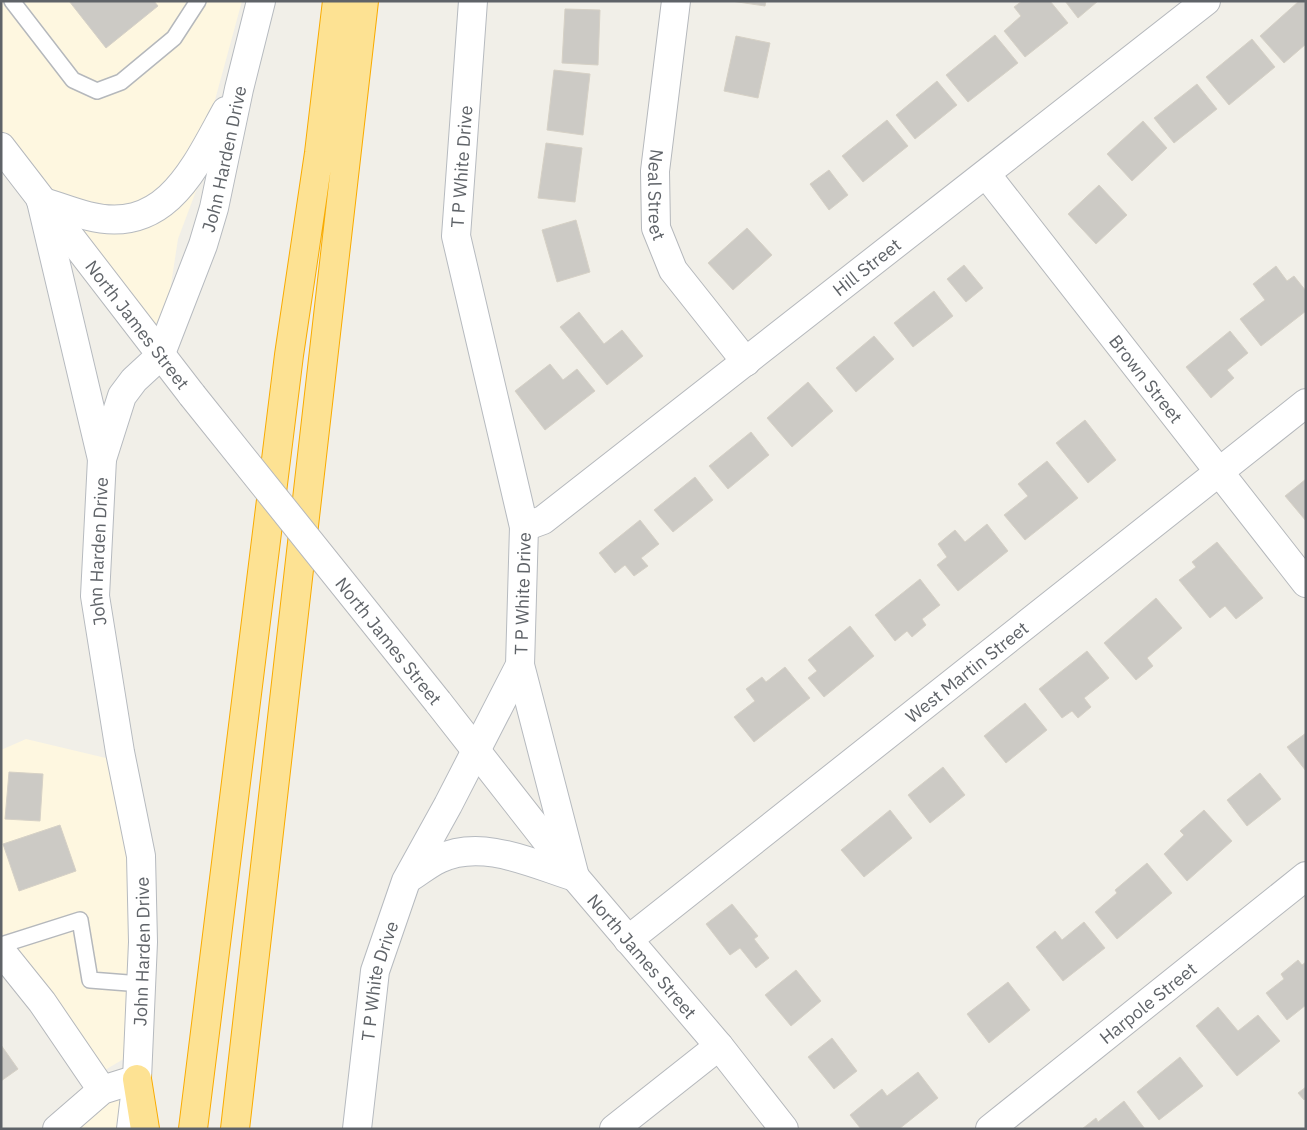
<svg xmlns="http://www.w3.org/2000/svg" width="1307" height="1130" font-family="'IBM Plex Sans',sans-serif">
<rect width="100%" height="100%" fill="#f1efe8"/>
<path fill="#fef7e0" d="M1,1h241l-27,99 -13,75 -24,64 -18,117 -159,-209z
M26,739l84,20 22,98 -5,200 -27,16 -99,-122v-201z
M124,1087l19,42h-84z"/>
<path fill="#cccac5" stroke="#d6d1c6" d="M69,1h85l4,5 -52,42z
M731,1h35l-1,5z
M1022,1h28l18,22 -43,34 -21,-26 17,-15 -7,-9z
M1065,1h33l-20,17z
M1299,1l7,1v42l-22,19 -24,-27z
M565,9l35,1 -2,55 -36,-2z
M995,35l23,28 -50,39 -22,-27z
M736,36l34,7 -12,55 -34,-7z
M1252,39l23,28 -46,38 -23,-28z
M554,70l36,4 -7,61 -36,-5z
M937,81l20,24 -42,34 -19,-24z
M1197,84l20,25 -43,34 -20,-25z
M887,120l21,26 -45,36 -21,-26z
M1143,121l24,27 -35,33 -25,-27z
M546,143l36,5 -7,54 -37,-4z
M829,170l19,25 -19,15 -19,-26z
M1099,185l28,30 -31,29 -28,-30z
M576,220l14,52 -33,10 -15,-52z
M747,228l25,27 -39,35 -25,-27z
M964,265l19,23 -17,14 -19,-23z
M1276,266l11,15 7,-5 12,15v20l-45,35 -21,-27 25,-19 -12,-16z
M934,291l19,25 -40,31 -19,-24z
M579,312l25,32 18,-14 21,26 -36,29 -47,-58z
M1230,331l18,22 -21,17 7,8 -23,20 -25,-31z
M874,336l20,23 -38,33 -20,-24z
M550,364l13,16 14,-11 18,22 -50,39 -30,-39z
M808,382l25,29 -41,36 -25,-29z
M1085,420l31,40 -28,23 -32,-40z
M751,432l18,23 -41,34 -19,-23z
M1047,461l31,37 -53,42 -21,-25 24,-19 -10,-12z
M695,477l18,23 -40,32 -19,-22z
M1306,479v42l-21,-25z
M640,520l19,24 -18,14 7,8 -14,10 -9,-11 -10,8 -16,-20z
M987,524l21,27 -50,40 -21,-26 10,-8 -9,-13 17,-14 10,12z
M1217,542l46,56 -27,21 -11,-13 -15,12 -31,-38 17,-13 -4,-5z
M920,579l20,26 -18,14 4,6 -14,12 -5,-6 -12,10 -20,-26z
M1156,598l26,30 -35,30 6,8 -17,14 -32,-37z
M850,626l24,30 -50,41 -16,-19 9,-7 -9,-11z
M1087,651l22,27 -25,20 7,9 -13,11 -6,-7 -10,7 -23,-29z
M785,667l25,31 -56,44 -20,-25 21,-16 -9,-12 16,-12 4,5z
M1025,703l22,27 -41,33 -22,-27z
M1306,733v38l-19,-24z
M943,767l22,28 -35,28 -22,-28z
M9,772l34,2 -3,47 -35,-2z
M1260,773l21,26 -34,27 -20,-26z
M890,810l22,28 -48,39 -23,-27z
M1204,810l28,31 -45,40 -23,-27 20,-19 -4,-4z
M60,825l16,46 -57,20 -16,-47z
M1147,863l25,30 -55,46 -22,-27 22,-19 -2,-3z
M732,904l26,32 -4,3 15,19 -13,10 -16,-20 -10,7 -24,-31z
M1084,922l21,26 -42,33 -27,-34 19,-16 7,9z
M1298,960l4,5 4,-3v43l-19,15 -21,-27 18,-14 -3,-5z
M796,970l25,31 -30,25 -26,-31z
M1008,982l22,28 -41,33 -22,-29z
M1218,1007l20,24 20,-16 22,26 -43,35 -41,-50z
M832,1038l25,33 -23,18 -26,-32z
M1,1045l17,24 -17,12z
M1180,1057l23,29 -44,34 -22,-28z
M918,1072l20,26 -39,31h-38l-11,-14 32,-26 5,7z
M1306,1087v11l-2,2 -6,-7z
M1124,1101l21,28h-63l14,-11 2,4z"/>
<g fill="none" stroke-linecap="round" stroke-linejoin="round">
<g stroke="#b5b8bc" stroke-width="18">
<path id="service" d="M12,1l61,79 24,11 24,-9 53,-44 24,-37
M1,945l79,-25 10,60 51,4"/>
</g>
<g stroke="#b5b8bc" stroke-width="30">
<g id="minor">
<path id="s1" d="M676,1l-21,170 1,57 17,42 73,92"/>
<path id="s2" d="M986,174l320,409"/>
<path id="s3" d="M524,527l19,-7 663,-519"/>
<path id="s4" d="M628,940l678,-537"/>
<path d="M1,951l41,51 60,88"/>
<path d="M57,1129l45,-39 35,-11"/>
<path d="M614,1129l105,-83"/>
<path id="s5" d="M990,1129l316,-253"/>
</g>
</g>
<g stroke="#b5b8bc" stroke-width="30">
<g id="tertiary">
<path id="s6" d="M1,147l191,248"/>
<path id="s7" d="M438,702l137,175 144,169 65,83"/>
</g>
</g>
<g stroke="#b6babf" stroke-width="30">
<g id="secondary">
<path d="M41,201c16,5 31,11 47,15 78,20 107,-49 138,-105"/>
<path d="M41,201l61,258"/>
<path d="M520,665l55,212"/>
<path d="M409,878c10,-6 19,-14 30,-19 43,-21 94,5 136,18"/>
<path id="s8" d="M131,1129l6,-50 6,-137 -2,-86 -21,-104 -25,-156 7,-137 20,-63 12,-16 26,-24 43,-111 11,-37 25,-119 22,-88"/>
<path id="s9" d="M357,1129l18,-158 31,-90 42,-76 72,-140 4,-138 -68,-291 17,-235"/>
</g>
</g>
<g stroke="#f9ab00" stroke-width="30">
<path id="motorway" d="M137,1079l8,50
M193,1129l96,-774 30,-202 18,-152
M235,1129l129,-1128"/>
</g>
<use href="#service" stroke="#fff" stroke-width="15"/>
<use href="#minor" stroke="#fff" stroke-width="28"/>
<use href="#tertiary" stroke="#fff" stroke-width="28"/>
<use href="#secondary" stroke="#fff" stroke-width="28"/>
<use href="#motorway" stroke="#fde293" stroke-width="28"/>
<g stroke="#b5b8bc" stroke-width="30" stroke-linecap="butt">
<g id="tertiary-bridge">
<path id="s10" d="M192,395l246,307"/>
</g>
</g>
<use href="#tertiary-bridge" stroke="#fff" stroke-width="28"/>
</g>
<g text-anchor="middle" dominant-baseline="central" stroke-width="4" stroke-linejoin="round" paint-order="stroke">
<g font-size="18" fill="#5f6368" stroke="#fff">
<text stroke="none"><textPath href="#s8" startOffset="1004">John Harden Drive</textPath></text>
<text stroke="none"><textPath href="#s9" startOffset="1005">T P White Drive</textPath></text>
<text stroke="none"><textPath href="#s1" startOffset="195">Neal Street</textPath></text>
<text stroke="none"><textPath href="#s3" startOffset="431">Hill Street</textPath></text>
<text stroke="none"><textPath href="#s6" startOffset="224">North James Street</textPath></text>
<text stroke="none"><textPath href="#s2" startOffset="260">Brown Street</textPath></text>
<text stroke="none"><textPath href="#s8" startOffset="582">John Harden Drive</textPath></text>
<text stroke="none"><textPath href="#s9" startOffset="570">T P White Drive</textPath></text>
<text stroke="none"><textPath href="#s10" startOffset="315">North James Street</textPath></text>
<text stroke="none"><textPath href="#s4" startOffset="432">West Martin Street</textPath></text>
<text stroke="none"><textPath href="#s8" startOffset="178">John Harden Drive</textPath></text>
<text stroke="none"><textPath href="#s7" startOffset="326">North James Street</textPath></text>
<text stroke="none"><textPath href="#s9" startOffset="150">T P White Drive</textPath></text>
<text stroke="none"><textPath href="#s5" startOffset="202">Harpole Street</textPath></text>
</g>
</g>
<rect width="1307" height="1130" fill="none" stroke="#5f6368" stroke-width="5"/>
</svg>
